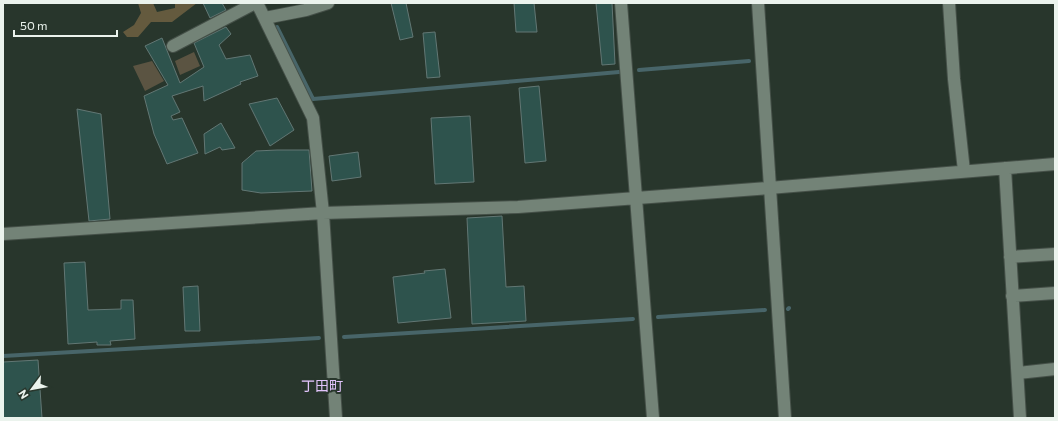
<svg xmlns="http://www.w3.org/2000/svg" width="1058" height="421" font-family="Commissioner,'Noto Sans JP',sans-serif">
<rect width="100%" height="100%" fill="#28362c"/>
<path fill="#5b5442" d="M194,52l6,14 -20,9 -5,-14z
M152,61l12,20 -19,10 -12,-25z"/>
<path fill="#645a3e" d="M138,3h15l4,9 18,-4v-5h22l-25,19h-21l-13,15h-11l-4,-5 11,-7 7,-12z"/>
<g fill="none" stroke-linecap="round" stroke-linejoin="round">
<path stroke="#486569" stroke-width="4" d="M277,27l36,72 306,-27
M639,70l110,-9
M788,309l1,-1
M658,317l107,-7
M344,337l289,-18
M3,356l316,-18"/>
</g>
<path fill="#2e534d" stroke="#627774" d="M203,3h19l4,7 -16,8z
M391,3h15l7,34 -13,3z
M514,3h20l3,29h-21z
M596,3h16l3,61 -13,1z
M226,27l5,7 -12,11 7,14 24,-4 8,21 -18,6 1,2 -37,17 -1,-15 -31,10 8,16 -9,4 2,4 9,-2 16,35 -31,11 -13,-30 -10,-38 24,-11 -23,-39 17,-8 18,45 24,-16 -10,-24z
M435,32l5,45 -13,1 -4,-45z
M539,86l7,75 -21,2 -6,-75z
M277,98l17,32 -24,16 -21,-42z
M77,109l24,5 9,105 -21,2z
M470,116l4,66 -39,2 -4,-66z
M221,123l14,25 -13,2 -2,-3 -15,7 -1,-20z
M277,150h32l3,41 -51,2 -19,-3v-27l14,-12z
M358,152l3,25 -29,4 -3,-25z
M502,216l4,71 18,-1 2,35 -54,3 -5,-106z
M85,262l3,48 33,-1v-9h12l2,39 -25,2 1,4h-14v-3l-29,2 -4,-81z
M445,269l6,49 -53,5 -5,-46 32,-4 -1,-2z
M198,286l2,45h-15l-2,-44z
M38,360l4,58h-39v-56z"/>
<g fill="none" stroke-linecap="round" stroke-linejoin="round">
<g stroke="#455048" stroke-width="14">
<path id="minor" d="M257,3l56,115 10,95 13,205
M621,3l32,415
M758,3l27,415
M949,3l5,76 10,92
M265,18l41,-8 22,-7
M173,46l82,-43
M1005,168l15,250
M3,234l320,-21 195,-6 251,-19 286,-24
M1010,257l45,-3
M1012,296l43,-3
M1018,373l37,-4"/>
</g>
<use href="#minor" stroke="#738377" stroke-width="12"/>
</g>
<g text-anchor="middle" dominant-baseline="central" stroke-width="4" stroke-linejoin="round" paint-order="stroke">
<g font-size="14" fill="#e1c4fb" stroke="#28362c">
<text x="322" y="385">丁田町</text>
</g>
</g>
<rect width="1058" height="421" fill="none" stroke="#ebf3ed" stroke-width="8"/>
<g transform="translate(32 389) rotate(238)" stroke="#28362c" stroke-width="3" paint-order="stroke">
<path d="M0-3L7 15L0 10L-7 15Z" fill="#ebf3ed"/>
<text y="-6" font-size="11" font-weight="bold" text-anchor="middle" fill="#ebf3ed">N</text>
</g>
<path d="M14 30v6h103v-6" fill="none" stroke="#ebf3ed" stroke-width="2"/>
<text x="20" y="30" font-size="12" fill="#ebf3ed" stroke="#28362c" stroke-width="3" paint-order="stroke">50 m</text>
</svg>
